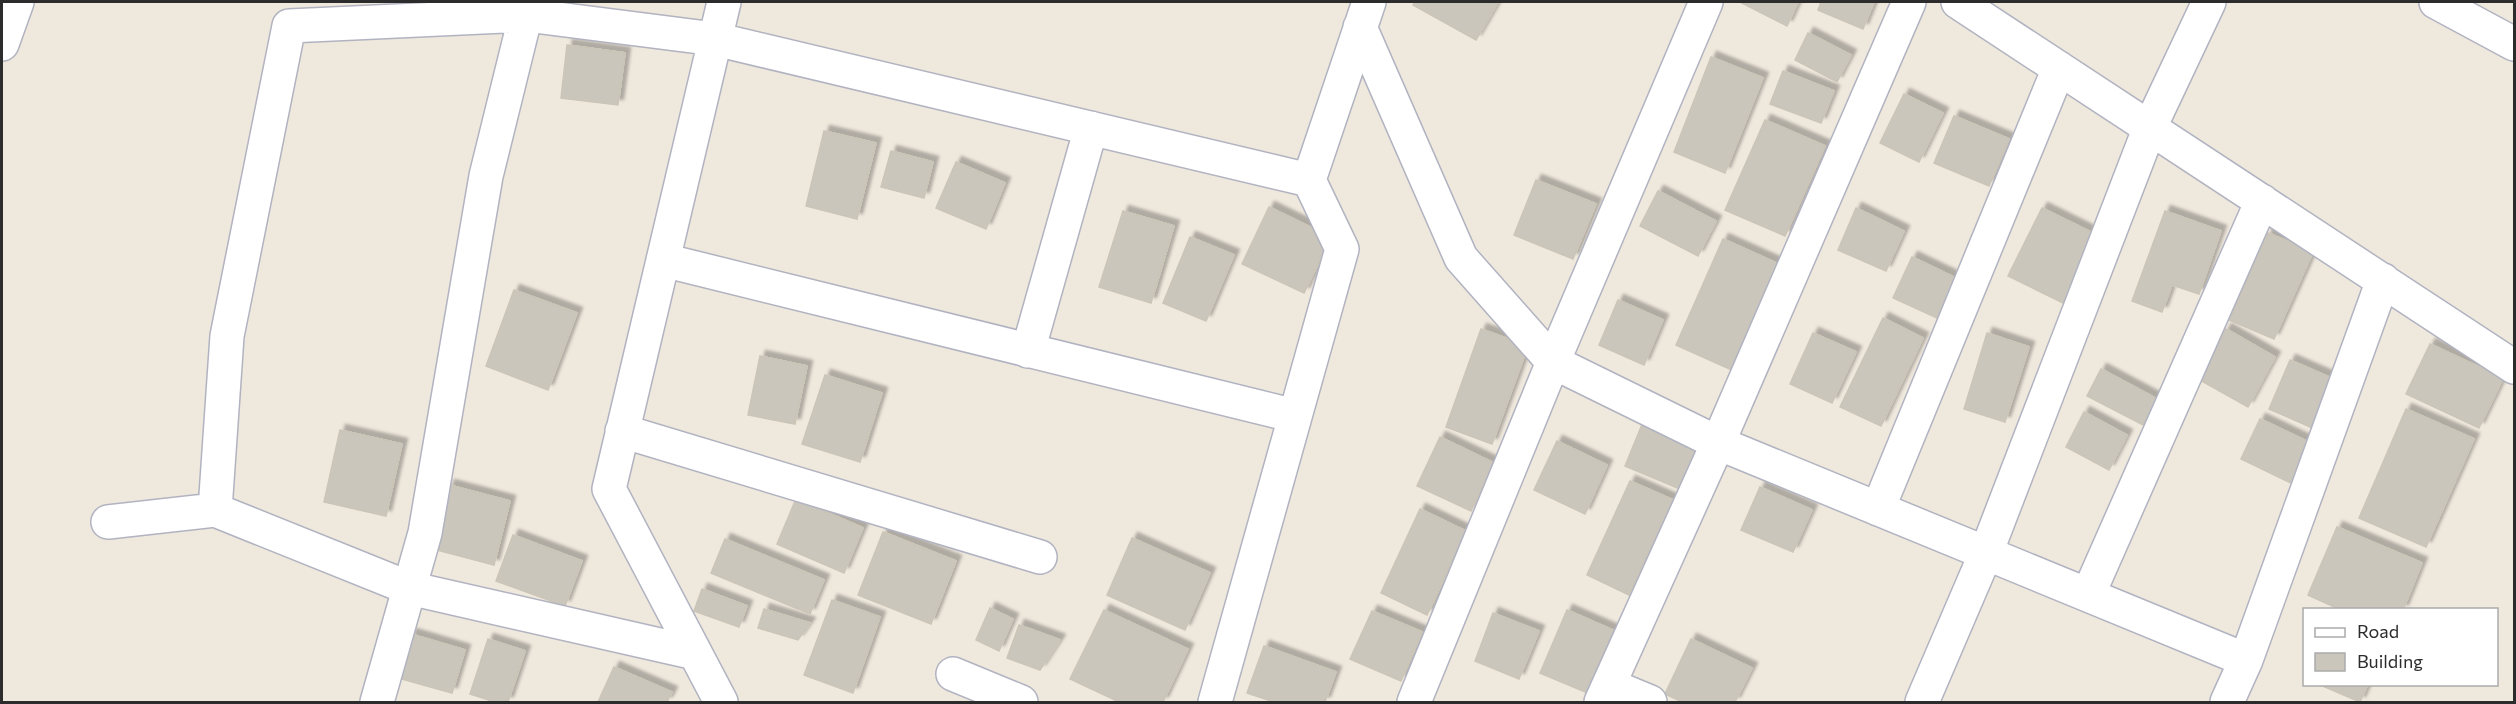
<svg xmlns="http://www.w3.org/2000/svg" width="2516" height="704" font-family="Commissioner,sans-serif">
<defs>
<filter id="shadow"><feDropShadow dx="5.5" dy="-5.5" stdDeviation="1.5" flood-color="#0004"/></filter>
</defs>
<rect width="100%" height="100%" fill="#efe8dd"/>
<path fill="#cac6bc" stroke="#cbc5b7" stroke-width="1.5" filter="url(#shadow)" d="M1415,2h83l-22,38 -63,-35z
M1740,2h58l-11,24z
M1821,2h53l-11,27 -45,-19z
M1808,33l43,22 -14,27 -42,-22z
M567,45l58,8 -7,52 -57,-7z
M1711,57l52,21 -38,95 -51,-21z
M1783,71l51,20 -13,32 -51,-19z
M1904,94l39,19 -24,49 -39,-19z
M1954,116l55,23 -20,47 -55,-23z
M1765,120l60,26 -40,90 -60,-26z
M824,131l52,12 -19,76 -51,-13z
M891,151l42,11 -9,36 -43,-11z
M956,162l49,21 -19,46 -50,-21z
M1536,180l60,24 -23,55 -59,-24z
M1658,191l58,30 -18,35 -58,-30z
M1269,207l62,30 -27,56 -62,-29z
M1856,208l48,23 -18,40 -48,-21z
M2042,208l55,27 -34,68 -55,-27z
M1123,211l51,15 -23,77 -52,-16z
M2165,211l56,20 -22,63 -27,-9 -10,27 -30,-11z
M2268,233l45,19 -39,87 -45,-19z
M1190,237l44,18 -28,66 -43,-18z
M1723,239l58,26 -47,106 -58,-26z
M1912,257l44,21 -19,40 -44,-20z
M514,290l63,23 -29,77 -62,-24z
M1618,300l45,20 -19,45 -45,-20z
M1883,318l40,20 -42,88 -41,-19z
M1481,329l47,17 -36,98 -46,-17z
M2226,329l49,28 -27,50 -50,-28z
M1813,333l43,19 -24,51 -42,-19z
M1987,333l42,14 -24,75 -41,-13z
M2430,344l73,34 -24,50 -73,-34z
M760,356l47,10 -12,58 -47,-9z
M2290,360l48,21 -21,49 -48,-21z
M2101,369l60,32 -14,26 -60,-31z
M825,375l57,18 -22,69 -58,-18z
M2406,409l68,30 -48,108 -67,-29z
M2084,412l43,23 -18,35 -43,-23z
M2260,419l51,24 -18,41 -52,-25z
M1643,422l62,26 -18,44 -62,-26z
M340,430l62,14 -16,72 -62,-14z
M1440,437l54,26 -23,48 -54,-25z
M1557,441l50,24 -22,49 -51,-24z
M1630,481l43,19 -44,95 -42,-20z
M449,485l61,16 -16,64 -61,-16z
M1760,487l52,23 -19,42 -52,-22z
M796,499l67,29 -19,45 -67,-29z
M1420,509l46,22 -39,84 -46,-22z
M2337,527l85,36 -19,47h-62l-33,-15z
M883,532l73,29 -25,63 -73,-29z
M513,535l69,26 -17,45 -69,-25z
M1132,538l78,35 -25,57 -78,-35z
M725,539l99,41 -14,34 -99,-41z
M702,589l45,17 -8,21 -45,-16z
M832,600l48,17 -27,76 -49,-18z
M990,608l23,11 -14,32 -23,-11z
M764,609l46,14 -12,17 -40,-12z
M1104,610l84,39 -25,53h-44l-49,-23z
M1567,610l50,22 -27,62 -50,-21z
M1372,611l50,21 -21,49 -51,-22z
M1493,613l46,18 -20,48 -44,-18z
M1019,625l41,15 -20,30 -33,-12z
M411,634l54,16 -13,43 -54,-15z
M488,639l37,12 -17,51h-13l-25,-8z
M1691,639l61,29 -17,34h-53l-17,-8z
M1264,646l72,26 -11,30h-51l-27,-9z
M614,667l58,25 -5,10h-69z
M2318,684h50l-8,18z"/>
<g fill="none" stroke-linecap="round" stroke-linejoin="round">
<g stroke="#b1b3c1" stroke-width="36">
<path id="street" d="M1958,2l556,365
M2436,2l78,42
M1360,27l101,231 92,104 165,81 528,217
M2,44l15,-42
M663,260l632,156
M1028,351l63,-223
M622,431l418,126
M1878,509l181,-441
M215,510l12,-174 62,-310 237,-11 189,24 594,141
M108,522l107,-12 194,78 286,65
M2088,595l174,-394
M953,674l68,28
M1609,685l41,17
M377,702l48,-169 61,-357 43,-174
M721,702l-112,-213 115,-487
M1215,702l127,-453 -33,-69 60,-178
M1414,702l139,-340 153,-360
M1601,702l117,-259 191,-441
M1922,702l64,-149 164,-426 59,-125
M2227,702l19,-42 137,-380"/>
</g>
<use href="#street" stroke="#fff" stroke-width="33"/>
</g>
<rect width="2516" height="704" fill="none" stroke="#2c2c2c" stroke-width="6"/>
<rect x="2303" y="608" width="195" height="78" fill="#ffffff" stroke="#ababab" stroke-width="1.5"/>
<rect x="2315" y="628" width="30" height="9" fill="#ffffff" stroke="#ababab" stroke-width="1.5"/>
<text x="2357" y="638" font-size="18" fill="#2c2c2c">Road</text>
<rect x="2315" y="653" width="30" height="18" fill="#cac6bc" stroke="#ababab" stroke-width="1.5"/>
<text x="2357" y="668" font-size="18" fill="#2c2c2c">Building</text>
</svg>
